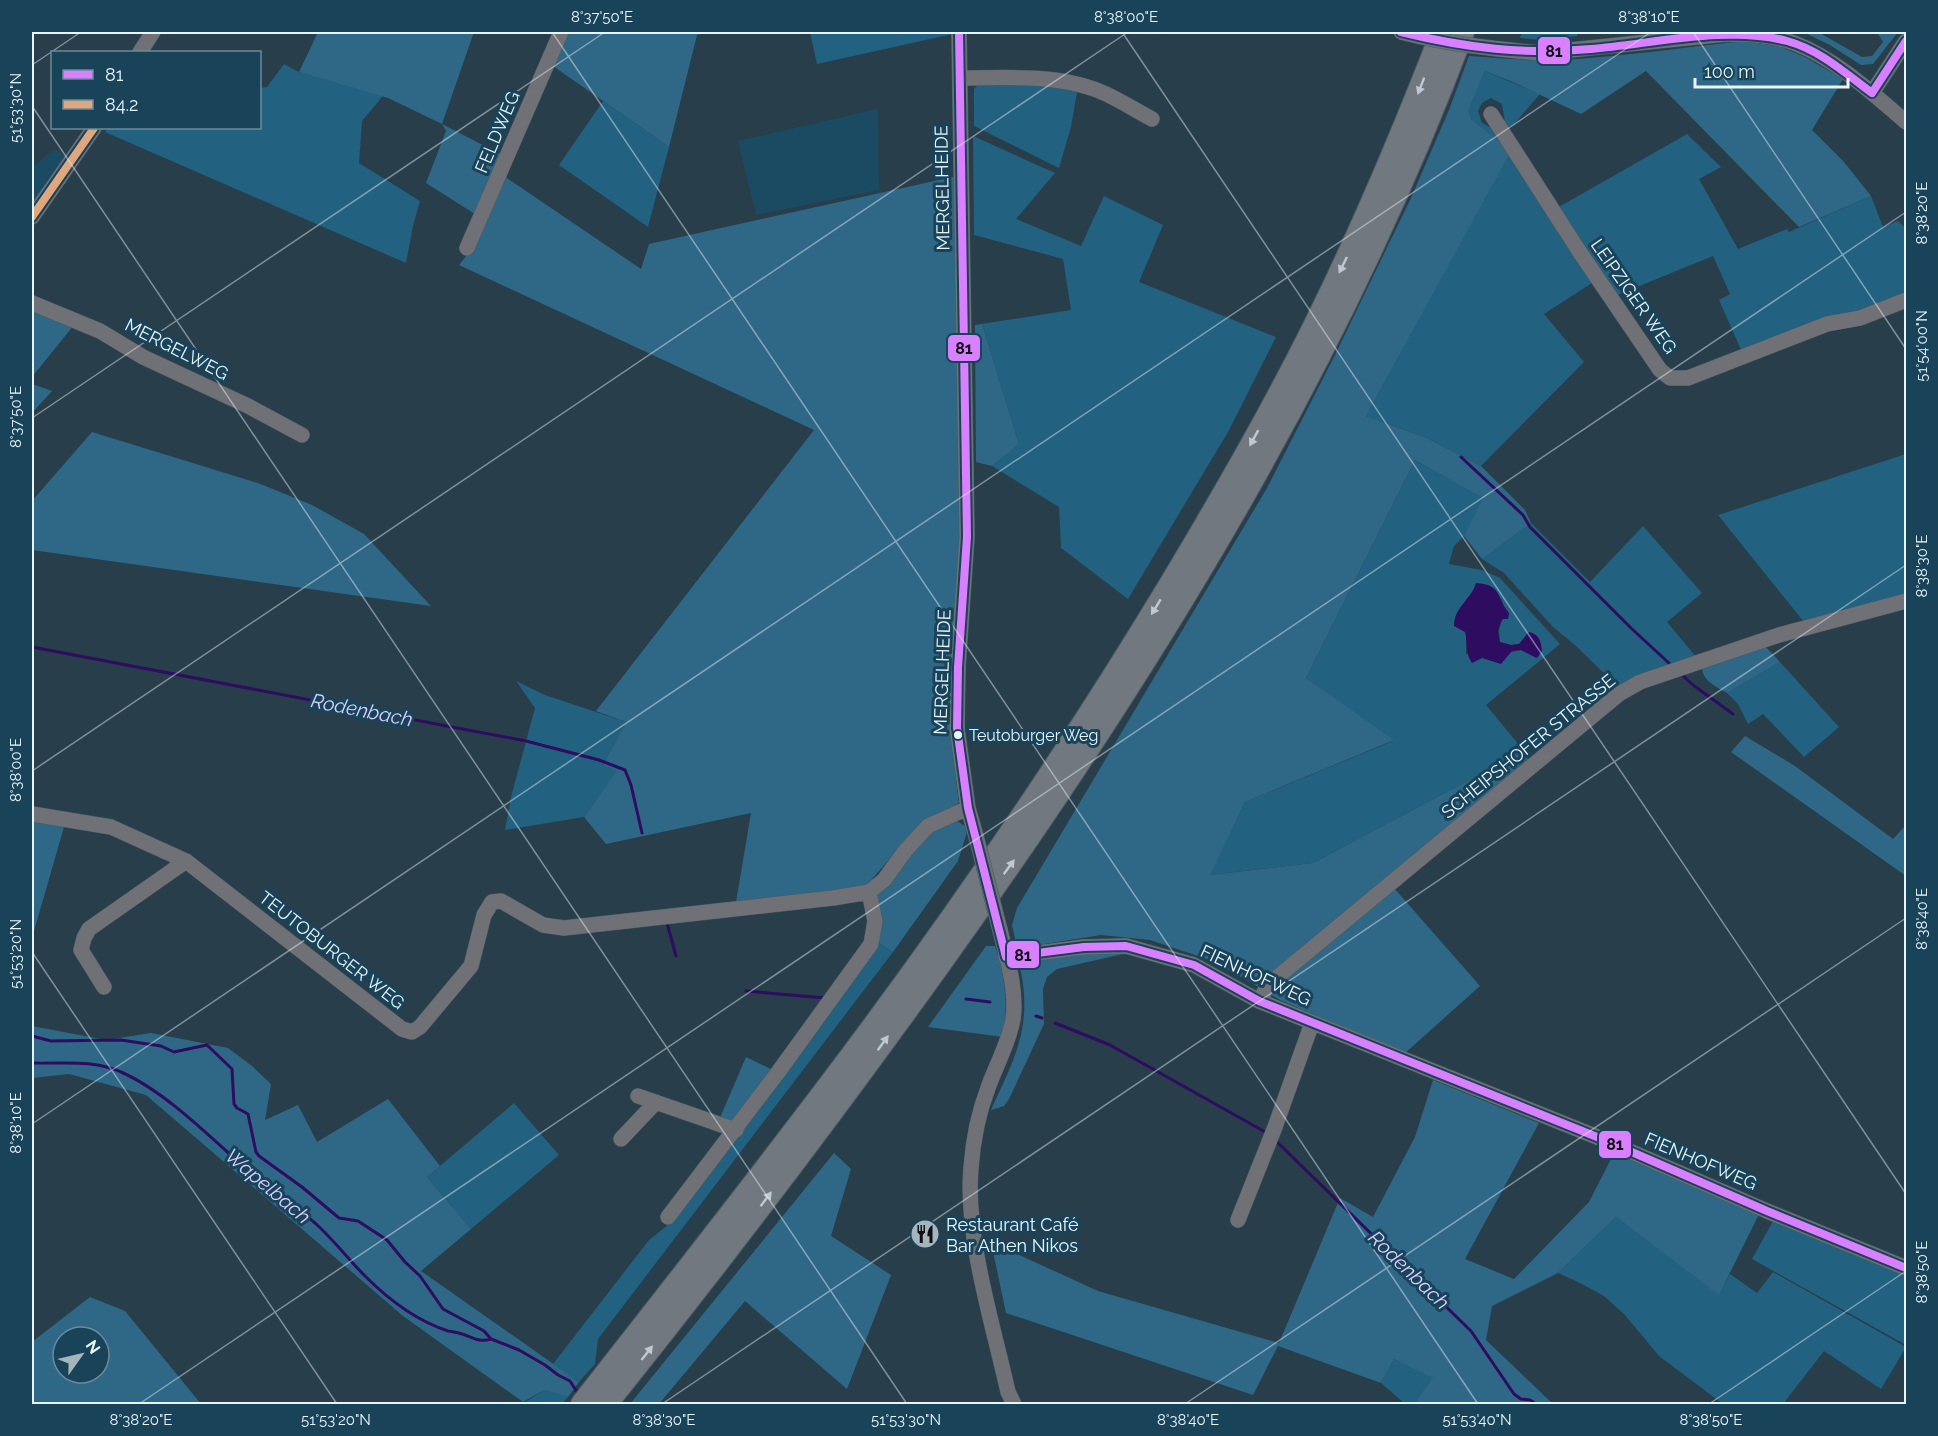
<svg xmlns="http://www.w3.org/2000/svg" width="1938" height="1436" font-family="Raleway,sans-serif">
<rect width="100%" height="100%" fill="#283e4a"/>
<path fill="#1b4b63" d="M878,109l1,81 -123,25 -18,-74z
M55,149l11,8 -34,47v-37z"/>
<path fill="#226180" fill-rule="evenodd" d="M810,32h143v2l-136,30z
M1522,32h56l-1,4 -37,4 -20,-2z
M284,64l15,8 84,24 -21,25 -3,42 61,38 -7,25 -7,37 -301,-131 3,-4h152v-40l7,-1z
M1485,71l55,23 -26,30 -8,4 -4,-24 -11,-6 -9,5 -4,8 4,12 16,8 97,150 -51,33 40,48 -103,104 -54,-28 -61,-22 144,-265 -39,-32 -4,-9z
M1034,82l43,10 -6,35 -12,41 -85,-42v-37l4,-4z
M603,101l66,46 -21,80 -89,-62z
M1687,134l34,33 -22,12 39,70 49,-20 2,3 82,-36 12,31 15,-6 8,8v65l-164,58 -23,-52 11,-6 -17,-38 -98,40 -58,-88z
M973,136l82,37 -39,46 65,27 23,-50 59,29 -24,57 137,55 -48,95 -100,167 -67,-51 -2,-41 -67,-41 27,-22 -37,-120 89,-14 -8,-51 -89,-24z
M1906,454v144l-102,24 -86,-107z
M1415,460l69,38 -20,38 -10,10 -5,18 33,6 18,8 60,66 -74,61 38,46 -211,112 -104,12 36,-73 148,-61 -87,-63zM1474,590l28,9 1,7 6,7c-10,8 -11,17 -9,29l11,3 9,-1 8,-12 8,26 -15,-8 -39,8 -16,-4v-54z
M1531,523l59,59 53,-56 59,67 -35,29 30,36 -78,30 -44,-43 -22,-18 -49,-54 -22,-14z
M1780,662l59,65 -35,30 -41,-43 -15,10 -10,-20 -11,-11z
M516,681l29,14 81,27 -23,43 15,6 -34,46 -79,13 6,-33 24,-89z
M877,942l16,10 -295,387 -3,25 -16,18 -26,-18 96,-124 20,-16z
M514,1103l45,52 -88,74 -44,-52z
M1616,1217l103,77 11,-20 27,19 16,-21 133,75 -25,42 -57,-38 -41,53h-60l-64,-48 -35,-42 -20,-18 -24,-13 -22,-10z
M1773,1221l133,55v69l-154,-86z
M1394,1359l40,19 -15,21v5h-14l-24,-21z
M544,1390l24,7 -6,7h-40z"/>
<path fill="#2f6887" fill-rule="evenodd" d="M318,32h156l-32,92 62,32 -26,60 -52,-33 20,-52 -4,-7 -54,-26 -89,-26z
M567,32h141l-11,3 -28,112 -116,-81z
M1803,32h15l44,25 10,-1 11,-14 -6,-10h21l-25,32 -12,1 -31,-20z
M1746,41l35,6 24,10 38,22 -31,51 32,32 27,34 -72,31 -153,-156 -65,43 -68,-32 -28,-11 -17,39 3,9 40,32 -145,265 61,22 54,28 44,44 6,13 -49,36 -18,-23 19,-38 -68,-38 -109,218 88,62 -149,62 -35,73 103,-12 211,-112 6,11 -143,118 93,106 -76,68 -124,-54 -64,-38 -66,-22 -49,-5 -76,12 -9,-4 -4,-18 5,-17 250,-420 69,-135 75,-155 38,-88 20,-54c39,3 80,6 120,2 52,-4 104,-12 157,-17z
M504,176l137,93 8,-25 308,-68 3,362 -10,191 9,74 -41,23 -52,60 -67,11 -63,5 15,-89 -145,31 -22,-27 33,-46 -14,-6 23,-43 -30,-11 218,-281 -355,-165 8,-10z
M32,308l42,17 -42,52z
M982,324l37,120 -27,22 -16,-4 -1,-137z
M32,384l20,7 -20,22z
M92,432l166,51 54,22 52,29 67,72 -399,-56v-49z
M1765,646l15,16 -53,31c-11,-7 -25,-12 -25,-26z
M1745,736l50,30 98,73 13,-14v51l-175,-124z
M954,819l11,7 2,6 -9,29 -65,91 -16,-10 1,-49 44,-56z
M32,821l32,6 -32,111z
M986,946h9c11,31 13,58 8,91l-75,-10z
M1126,950l32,8 -35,-4 -66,15 -10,8 -4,12 1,35 -35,75 -5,7 -13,4c24,-53 42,-83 29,-143l6,-8z
M32,1026l74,14 45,-7 77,15 24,18 19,18 -6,36 33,-15 19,37 71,-43 52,67 -13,11 44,52 -50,42 158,111 -11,15 -24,-7 -21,12 -120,-86 -257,-221 -77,-21 -37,4z
M746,1057l29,14 -43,53 -13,-4z
M1433,1080l106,43 -74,136 49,20 75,-77 25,-49 146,59 -41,83 -103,-78 -58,56 -66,33 -6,34 67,64h-134l-1,-5 15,-21 -39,-19 -13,24 -103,-37 -25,49 -247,-82 -15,-71 107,49 181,52 61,-145 33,19 42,-80z
M834,1153l17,16 -20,67 60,39 -44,114 -102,-88 -86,103h-29z
M90,1297l35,14 76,93h-169v-62zM63,1337h36v36h-36z"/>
<path fill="#2e0c5f" d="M1476,583c27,2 19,13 33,30l-1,6h-6l-4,12 2,11 11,3 8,-1 10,-12c10,2 12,9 13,19l-5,7 -16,-8 -9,1 -11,13 -19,-6 -10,5c-7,-10 -4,-19 -7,-31l-11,-6c0,-19 17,-26 22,-43z"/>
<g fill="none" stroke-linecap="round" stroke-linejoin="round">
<path stroke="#2e0c5f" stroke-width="3" d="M1461,457l62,58 7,12 101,101 40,37
M32,647l494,94 73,19 26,10 6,15 11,48
M1680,673l13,12 40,29
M667,923l9,33
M746,991l79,7
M966,999l24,3
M1036,1016l6,2
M1055,1023l55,22 157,88
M32,1036l19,5 70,-1 40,6 13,6 33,-7 25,24 2,35 3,4 11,6 8,38 3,4 43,31 37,31 19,3 29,19 18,22 15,14 23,33 41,22 7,8 28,11 26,15 13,10 12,6 9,14
M32,1063c30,1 61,-4 89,9 46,20 95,71 133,104 20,16 41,30 61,47 18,16 33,36 50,53 23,23 52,45 83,55 5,1 9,1 14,3 11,3 16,9 29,5
M1275,1140l196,191 43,63 7,5 9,1 6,4"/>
<g stroke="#495a64" stroke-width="16">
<path id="minor" d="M959,32l8,505 -9,130 -1,61 11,80 8,28
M140,52l13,-20
M1541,53l185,-19c23,0 46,1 68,9 42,16 78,50 112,79
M960,78c45,0 91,-4 134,11 20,7 39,20 58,30
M1872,93l34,-52
M1491,114l88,137 81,119 10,8h18l139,-54 33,-6 46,-18
M32,217l62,-89
M467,248l94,-216
M32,303l68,28 43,26 105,49 54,29
M32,814l79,13 75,34 216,168 10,3 8,-5 51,-61 13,-51 8,-13 9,-1 42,24 21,3 269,-30 36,-6 15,-12 21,-29 23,-25 40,-18
M1000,930c7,29 17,59 13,89 -4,24 -17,46 -25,69 -10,26 -15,52 -17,80 -6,69 22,156 37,224l6,12
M1006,957l78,-10 42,-1 68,19 65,36 343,138 165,72 139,57
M104,987l-23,-37 3,-12 5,-9 97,-68
M1259,1001l10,-17 350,-290 21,-12 139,-47 127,-34
M638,1096l98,34
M621,1139l35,-37
M668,1217l111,-146 92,-127 4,-23 -6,-29
M1238,1220l37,-93 37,-104"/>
</g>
<g stroke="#495a64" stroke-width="24">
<path id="highway" d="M582,1404c82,-105 165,-210 245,-316 122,-161 237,-328 341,-500 45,-75 89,-150 129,-228 55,-106 102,-217 145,-328
M606,1404c114,-142 224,-287 331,-436 210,-292 399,-597 526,-936"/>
</g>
<use href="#minor" stroke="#707176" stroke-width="15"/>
<use href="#highway" stroke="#71787f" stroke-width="22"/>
<g stroke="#495a64" stroke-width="16" stroke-linecap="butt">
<path id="minor-bridge" d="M1401,32c46,12 93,17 140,21
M976,836l24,94"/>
</g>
<use href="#minor-bridge" stroke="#707176" stroke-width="15"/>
<g stroke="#194359" stroke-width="12">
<path id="bus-1" d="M959,32l8,505 -9,130 -1,61 11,80 38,149 78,-10 42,-1 68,19 65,36 343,138 165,72 139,57
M1401,32c65,16 123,23 190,17 61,-5 137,-24 196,-8 33,9 58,32 85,52
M1872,93l34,-52"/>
</g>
<g stroke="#194359" stroke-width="12">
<path id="bus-2" d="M32,217l62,-89"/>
</g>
<use href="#bus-1" stroke="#d880ff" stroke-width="8"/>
<use href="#bus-2" stroke="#dfa77e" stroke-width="8"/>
</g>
<defs><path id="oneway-solid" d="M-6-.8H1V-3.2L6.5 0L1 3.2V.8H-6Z" transform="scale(1.5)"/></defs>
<g fill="#bec9d1">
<use href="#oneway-solid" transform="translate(1421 86) rotate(111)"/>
<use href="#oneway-solid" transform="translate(1343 265) rotate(116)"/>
<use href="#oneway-solid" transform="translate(1254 438) rotate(119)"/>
<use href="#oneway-solid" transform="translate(1156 607) rotate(121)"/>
<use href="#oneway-solid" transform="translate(1009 867) rotate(-54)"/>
<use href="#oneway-solid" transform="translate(883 1043) rotate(-54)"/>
<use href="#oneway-solid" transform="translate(766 1199) rotate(-53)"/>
<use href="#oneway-solid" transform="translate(647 1353) rotate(-52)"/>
</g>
<path fill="none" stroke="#e8f5fd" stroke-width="1.5" stroke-opacity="0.45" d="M552,32l926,1372M1122,32l784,1162M1693,32l213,317M32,65l49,-33M32,106l875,1298M32,418l573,-386M32,771l1096,-739M32,952l305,452M32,1124l1619,-1092M139,1404l1767,-1192M662,1404l1244,-839M1185,1404l721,-486M1709,1404l197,-133"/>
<defs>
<g id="restaurant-disc" transform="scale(1.5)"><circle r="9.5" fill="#a5b5be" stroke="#194359"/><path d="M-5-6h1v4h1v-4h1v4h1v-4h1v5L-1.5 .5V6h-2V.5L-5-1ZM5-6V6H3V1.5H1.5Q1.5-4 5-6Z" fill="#111"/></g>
</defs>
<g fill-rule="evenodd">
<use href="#restaurant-disc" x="925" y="1234"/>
</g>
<circle fill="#e8f5fd" stroke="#194359" stroke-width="2" cx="958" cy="735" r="5"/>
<g text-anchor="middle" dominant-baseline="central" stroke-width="6" stroke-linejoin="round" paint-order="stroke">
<g font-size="16" fill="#e8f5fd" stroke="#194359" text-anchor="start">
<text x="969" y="735">Teutoburger Weg</text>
</g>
<g font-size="18" fill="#e8f5fd" stroke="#194359">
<text transform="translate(497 132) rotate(-67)">FELDWEG</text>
<text transform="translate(942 188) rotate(-91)">MERGELHEIDE</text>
<text transform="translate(1634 296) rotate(55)">LEIPZIGER WEG</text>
<text transform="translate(177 349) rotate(27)">MERGELWEG</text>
<text transform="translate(942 672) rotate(-88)">MERGELHEIDE</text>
<text transform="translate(1528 746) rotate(-39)">SCHEIPSHOFER STRASSE</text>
<text transform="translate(332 950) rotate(38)">TEUTOBURGER WEG</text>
<text transform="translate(1256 975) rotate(25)">FIENHOFWEG</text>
<text transform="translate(1701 1161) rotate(23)">FIENHOFWEG</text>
</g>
<g font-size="18" fill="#e8f5fd" stroke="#194359" text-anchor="start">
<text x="946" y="1224">Restaurant Café<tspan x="946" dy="21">Bar Athen Nikos</tspan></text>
</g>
<g font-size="20" font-style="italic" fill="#d9ceff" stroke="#194359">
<text transform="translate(362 710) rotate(11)">Rodenbach</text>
<text transform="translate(268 1186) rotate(40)">Wapelbach</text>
<text transform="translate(1409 1270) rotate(44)">Rodenbach</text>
</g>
</g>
<g stroke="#194359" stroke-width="2">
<rect x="1537" y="36" width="34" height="29" rx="6" fill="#d880ff"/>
<rect x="947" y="334" width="34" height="28" rx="6" fill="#d880ff"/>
<rect x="1006" y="940" width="34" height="29" rx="6" fill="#d880ff"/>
<rect x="1598" y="1130" width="34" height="29" rx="6" fill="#d880ff"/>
</g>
<g font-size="16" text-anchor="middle" font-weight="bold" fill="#111">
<text x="1554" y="57">81</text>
<text x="964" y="354">81</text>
<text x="1023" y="961">81</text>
<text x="1615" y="1150">81</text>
</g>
<rect width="1938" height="1436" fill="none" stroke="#194359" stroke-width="66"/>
<rect x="51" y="51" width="210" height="78" fill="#194359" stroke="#6c8a9b" stroke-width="1.5"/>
<rect x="63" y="70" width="30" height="9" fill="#d880ff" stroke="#6c8a9b" stroke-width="1.5"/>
<text x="105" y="81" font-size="18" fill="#e8f5fd">81</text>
<rect x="63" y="100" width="30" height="9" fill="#dfa77e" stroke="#6c8a9b" stroke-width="1.5"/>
<text x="105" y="111" font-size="18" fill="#e8f5fd">84.2</text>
<g transform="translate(81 1355) rotate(56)"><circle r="28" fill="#194359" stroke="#6c8a9b" stroke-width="1.5"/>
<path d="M0-4.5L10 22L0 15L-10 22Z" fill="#a5b5be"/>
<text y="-9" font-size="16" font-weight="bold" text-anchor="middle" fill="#e8f5fd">N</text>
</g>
<path d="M1695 78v9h153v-9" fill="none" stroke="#e8f5fd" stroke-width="3"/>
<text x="1704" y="78" font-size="18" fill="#e8f5fd" stroke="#194359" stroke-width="4.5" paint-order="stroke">100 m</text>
<rect x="33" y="33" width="1872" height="1370" fill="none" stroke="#e8f5fd" stroke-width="2"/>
<g font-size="15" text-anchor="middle" fill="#e8f5fd">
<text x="602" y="22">8°37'50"E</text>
<text x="1126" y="22">8°38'00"E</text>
<text x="1649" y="22">8°38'10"E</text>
<text transform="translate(16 108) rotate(-90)" y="5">51°53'30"N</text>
<text transform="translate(1922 213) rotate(-90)" y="5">8°38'20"E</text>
<text transform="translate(1922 346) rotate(-90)" y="5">51°54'00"N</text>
<text transform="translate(16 417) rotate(-90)" y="5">8°37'50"E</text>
<text transform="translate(1922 566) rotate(-90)" y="5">8°38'30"E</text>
<text transform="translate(16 770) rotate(-90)" y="5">8°38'00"E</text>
<text transform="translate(1922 919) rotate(-90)" y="5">8°38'40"E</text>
<text transform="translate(16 954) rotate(-90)" y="5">51°53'20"N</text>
<text transform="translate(16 1123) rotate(-90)" y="5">8°38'10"E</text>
<text transform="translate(1922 1272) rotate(-90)" y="5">8°38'50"E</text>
<text x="141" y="1425">8°38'20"E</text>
<text x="336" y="1425">51°53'20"N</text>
<text x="664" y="1425">8°38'30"E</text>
<text x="906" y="1425">51°53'30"N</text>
<text x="1188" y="1425">8°38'40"E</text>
<text x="1477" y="1425">51°53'40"N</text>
<text x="1711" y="1425">8°38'50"E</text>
</g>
</svg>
